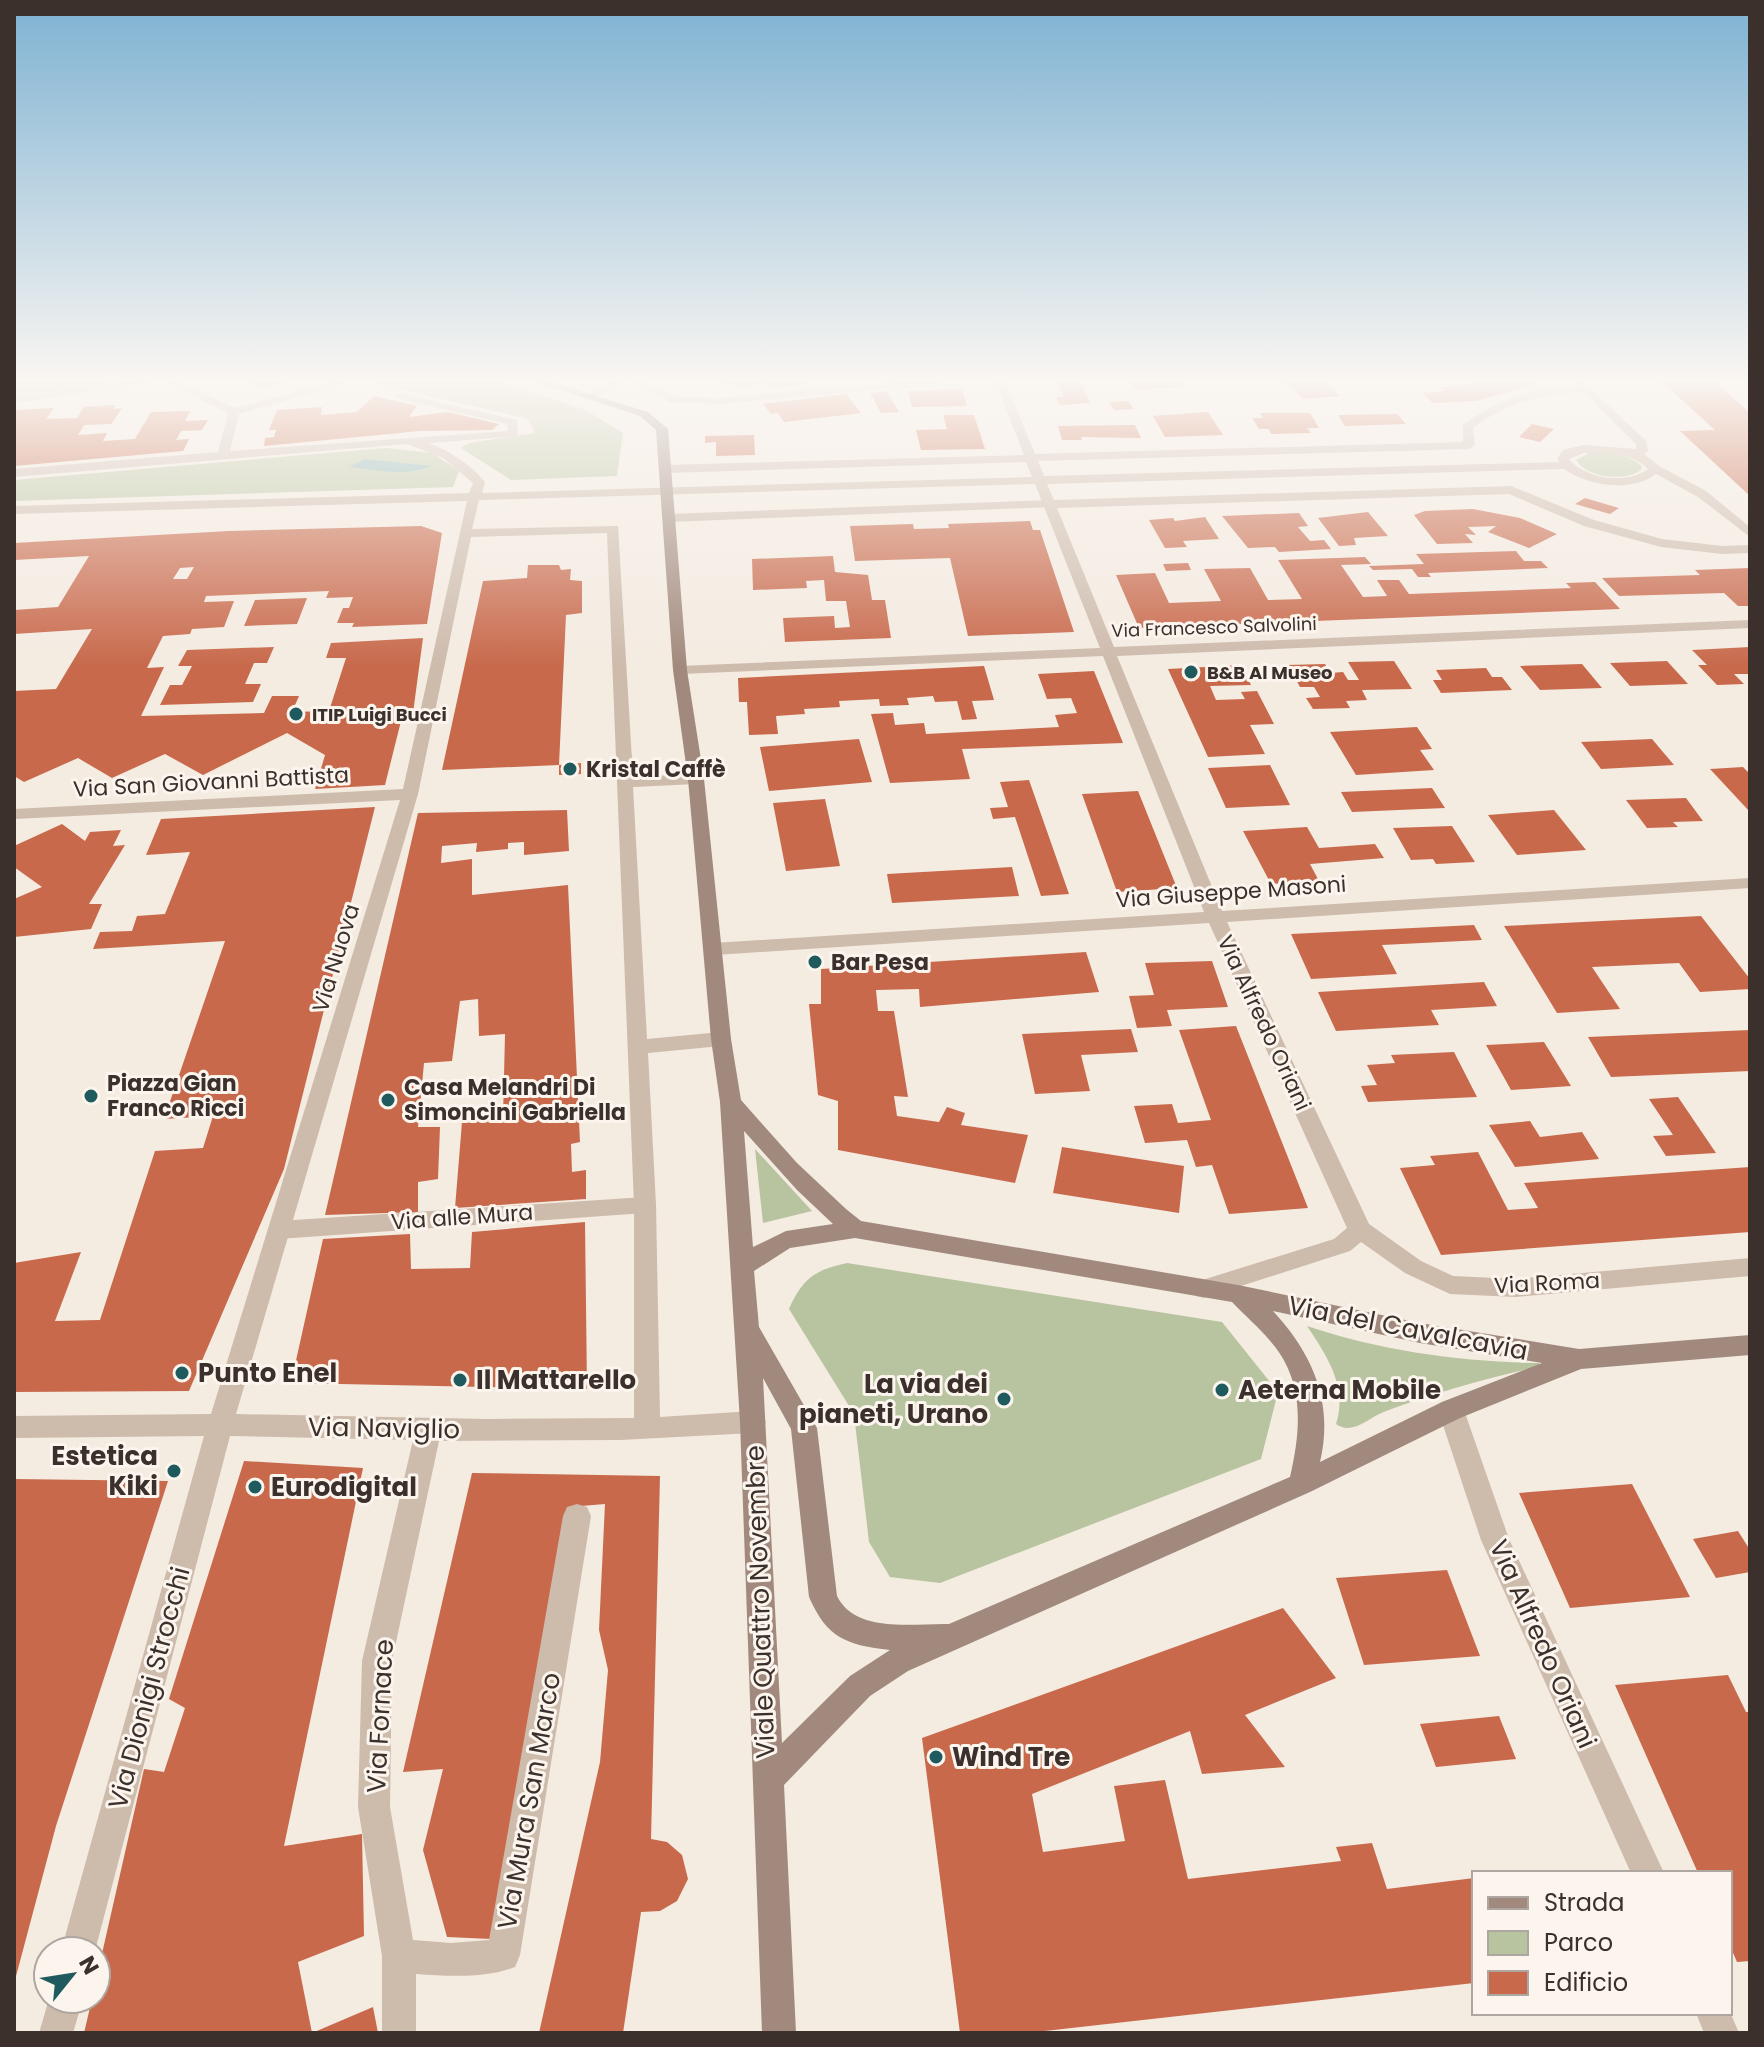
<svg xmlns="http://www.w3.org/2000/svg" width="1764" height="2047" font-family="Poppins,sans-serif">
<rect width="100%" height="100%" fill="#f4ebe1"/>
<path fill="#b8c4a0" d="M14,381h102l-17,5 -85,10z
M364,381h135l87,29 37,23 -6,43 -106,4 -50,-32 8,-5 66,-10 -7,-14z
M386,448l46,5 27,18 -6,16 -439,14v-21z
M1591,452c19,1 36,1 51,14l-1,4c-16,12 -54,8 -65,-10z
M755,1149l57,62 -49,12z
M847,1263l375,59 56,70 -17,67 -321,124 -50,-6 -21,-35 -15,-128 -65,-105c14,-31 26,-39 58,-46z
M1307,1326c74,25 155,36 232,37l2,3c-54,12 -104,26 -155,45 -17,6 -33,25 -50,13 12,-37 -9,-68 -29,-98z"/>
<path fill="#7fb0b2" d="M365,459l66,7c-25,11 -55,4 -82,1z"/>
<path fill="#c8694b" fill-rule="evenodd" d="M247,381h40l-22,7z
M715,381h88l3,3 -36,4 -5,-6 -19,5z
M1056,381h23l12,22 -31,2 -4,-8h8z
M1130,381h51l4,6 -49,2z
M1284,381h40l16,15 -37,3z
M1482,381l56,2 -62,18 -43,2 -11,-10 23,-2 -4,-4h17z
M1661,381h53l36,32v83l-70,-65 35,-1z
M962,389l5,17 -55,1 -4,-16z
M887,391l12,21 -18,1 -11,-20z
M846,394l15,19 -77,9 -6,-9 -7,1 -8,-10z
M374,396l43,10 -8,11 39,-5 51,12 -7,6 -72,1 -156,15 1,-8 9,-1 2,-7h-7l8,-20 45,-3 -1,8 36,-3z
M1128,401l6,8 -20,1 -5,-8z
M116,405l-3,4 9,-1 -11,16 -27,1 -6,10 29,-2 -4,8 32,-2 16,-27 39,-1 -5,10 23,-1 -6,10 -21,1 -5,9 13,-1 -6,12 -169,15v-56l40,-2 -8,11 31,-1 7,-11z
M1208,412l15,23 -58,2 -12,-21z
M1260,413h50l9,15h-12l4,5 -40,1 -2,-5h-10l-7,-11h11z
M1397,414l9,10 -61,2 -7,-11z
M943,415h31l11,34 -64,1 -5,-20 31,-1z
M1532,424l22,5 -14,13 -21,-5z
M1135,425l6,13 -60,-1 1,3h-20l-4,-14z
M754,435l1,20 -39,1v-14l-11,1v-7z
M1585,498l34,10 -9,6 -35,-10z
M1473,509l47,9 37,16 -28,14 -41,-16 8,-6 -28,1 8,8 -11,-1 8,9 -36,1 -23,-29 11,-4z
M1368,512l20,24 -34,2 2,7 -17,1 -21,-28z
M1299,513l9,13 -10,1 12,14 14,-1 7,9 -52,3 -4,-5 -27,1 -26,-32z
M1205,517l14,22 -36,2 4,6 -22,1 -16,-28 24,-2 2,3z
M1030,521l3,9h7l34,102 -106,4 -18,-78 -95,3 -5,-35 63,-2 1,5 35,-1 -1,-4z
M421,526l21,7 -15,91 -75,3 2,-4h-17l6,-15h6l4,-11 -27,1 3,-7 -123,5 -2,6 30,-1 -10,26 -32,2 -2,5 -27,2 -16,32 17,-1 -23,49 123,-3 8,-17h27l-7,16 37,-1 17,-53h-20l5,-15 92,-5 -10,75h-10l-18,72 -70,4 10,-34 -38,-22 -84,42 -38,-21 -53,24 -34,-20 -54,24 -10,-6v-85l42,-2 36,-60 -78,5v-24l44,-3 31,-51 -75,4v-17l215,-12zM194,567l-7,12h-14l7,-11z
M1516,551l8,10h17l7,7 -120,5 3,4h-13l-6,-8 -39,1 -4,-4 55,-2 -8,-10z
M833,556l2,16 33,3 4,25h13l6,38 -106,4 -2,-24 51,-2 1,12 15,-1 -4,-26h-20l-2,-21 -18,1 1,7 -54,2 -1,-31z
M1365,557l6,7 -30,1 22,32 24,-1 -10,-16h22l10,14 162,-6 -5,-5 29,-1 25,27 -481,19 -23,-53 39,-2 14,30 52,-2 -17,-32 46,-1 18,32 34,-1 -24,-39z
M1188,563l3,7 -25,1 -3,-7z
M528,565h31l2,5 10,-1 -1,11 12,1v32l-16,2 -7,150 -117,5 41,-189 44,-3z
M1750,568v38h-12l-14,-13 -105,3 -17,-18 98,-3 -5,-5z
M307,598l-10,26 -53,2 11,-26z
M274,647l-7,16h-13l-9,21h16l-8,18 -93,3 10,-20h12l10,-19h-14l9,-16z
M1750,647v27h-16l10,10 -27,1 -19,-20h9l-15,-15z
M1394,661l18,28 -50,1 5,10 -21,1 4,7 -37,1 -7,-11 14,-1 -6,-10h-14l-12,-22 37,-1 5,9 13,-1 5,8h11l-11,-18z
M1667,661l21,23 -58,2 -20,-23z
M1582,664l20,24 -62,2 -20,-24z
M1241,665l10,20 -41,1 6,14 29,-1 -4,-7 16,-1 17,33 -24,1 15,29 -57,3 -40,-88z
M984,666l10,34 -22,1 5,18 -15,1 -5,-19 -22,1 -2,-6 -26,2 2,7 -29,1 -1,-7 -40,2 1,6 -36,2 1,5 -29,2 2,18 -29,1 -2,-33h-8l-1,-24z
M1486,668l6,9h10l10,13 -71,3 -8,-13h9l-6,-10z
M1094,671l29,72 -161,6 8,30 -80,4 -19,-69 22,-1 2,12 29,-2 2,11 133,-7 -4,-12 22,-2 -6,-15 -24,1 -9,-25z
M1417,727l15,22 -12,1 14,20 -78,5 -26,-43z
M859,739l13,43 -103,9 -9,-44z
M1652,739l22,26 -73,4 -20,-27z
M581,763v11l-22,1v-10z
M1270,765l20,40 -64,3 -18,-40z
M1743,767l7,7v38l-40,-43z
M1029,780l40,114 -28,2 -26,-79 -22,2 -3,-11 18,-1 -8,-25z
M1432,788l13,20 -93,4 -11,-20z
M1138,791l39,97 -60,4 -35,-98z
M1686,798l17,23 -30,1 5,5 -31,1 -21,-28z
M825,799l15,67 -54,5 -13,-68z
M375,807l-91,362 -95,222 -175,1v-129l67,-11 -26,69 45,-1 55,-169 48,-3 10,-32 -49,3 61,-178 -132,8 7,-17 32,-1 5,-15 28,-2 25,-62 -44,3 15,-36z
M567,810l2,41 -45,4v-13l-16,1v6l-32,3 1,-9 -35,3 -1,17 31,-4v36l96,-10 12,257 -9,2 1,28 14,-2v29l-131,9 7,-86 41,-4 2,-84 -26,2 -1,-37 -18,2 -8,60 -28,2 -6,64h22l-2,52 -20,3v30l-93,3 93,-402z
M1554,810l32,40 -69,5 -29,-40z
M62,824l23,17 5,-9 31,-2 -8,16 12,-1 -36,59h13l-11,25 -77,8v-38l28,-12 -28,-20v-21z
M1452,826l23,36 -39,2 -3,-5 -22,1 -18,-32z
M1307,827l12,21 56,-4 9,14 -74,6 9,17 -48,3 -28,-53z
M1012,867l7,29 -127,7 -5,-29z
M1701,916l49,63v10l-50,3 -21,-29 -87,4 28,42 -63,4 -53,-87z
M1474,925l8,15 -100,5 15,29 -86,5 -20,-45z
M1086,952l13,40 -179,15 -1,-18 -43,1 2,21h16l14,86 -14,-1 3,20 42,6 8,-15 18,6 -4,12 67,10 -13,48 -177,-33v-49l-20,-6 -9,-91h12v-35z
M1212,961l16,46 -61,3 5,16 -35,2 -8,-32 25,-1 -9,-32z
M1484,982l13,24 -66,4 8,15 -103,6 -18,-39z
M1236,1026l72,182 -79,6 -17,-49 -16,2 -9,-27 -42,3 -11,-37 38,-2 6,19 33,-3 -32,-90z
M1131,1029l7,23 -57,3 9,36 -55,3 -13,-60z
M1750,1030v41l-139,6 -23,-40z
M1544,1042l27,44 -60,4 -25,-45z
M1454,1052l23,45 -109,5 -7,-16 16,-1 -10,-20 28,-2 -4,-8z
M1678,1097l38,56 -50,3 -13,-20 20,-1 -24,-36z
M1530,1121l10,16 42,-5 17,27 -84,8 -26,-42z
M1062,1147l122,19 -5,47 -126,-20z
M1478,1152l30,58 30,-2 -14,-25 226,-16v65l-309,23 -41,-87 35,-3 -5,-9z
M585,1222l2,167 -296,-6 32,-144 87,-5 1,35 59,-1 2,-36z
M244,1461l119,7 -79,378 78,-12 2,102 -66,26 14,71h-228l8,-34h4v-19l48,-211 20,3 21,-64 -16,-9z
M472,1473l188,3 -9,363 16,3 15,13 6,24 -11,22 -17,10 -19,1 -18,121h-84l61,-271 8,-92 -9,-40 6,-126 -36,3 -78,432 -44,-2 -24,-87 20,-81 -40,3z
M14,1479l154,2 -112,345 -41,154z
M1632,1484l58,113 -120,11 -51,-115z
M1738,1531l12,19v22l-34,6 -23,-39z
M1447,1570l33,86 -116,9 -28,-87z
M1283,1608l53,70 -91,37 40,52 -83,7 -12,-43 -158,63 11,58 82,-11 -11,-55 51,-6 23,99 153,-18 -5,-14 36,-4 15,46 87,-11v105l-447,50h-67l-38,-295z
M1728,1675l18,37h4v249l-13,1 -7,-16v-73h-32l-83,-188z
M1499,1716l17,43 -80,8 -16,-43z
M373,2007l5,26h-66z"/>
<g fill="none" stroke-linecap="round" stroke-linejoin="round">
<path fill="#cdbbac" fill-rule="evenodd" d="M645,1197l8,2 3,6 -3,6 -8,2 -366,26 -8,-3 -3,-6 3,-6 8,-3z"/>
<path fill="#cdbbac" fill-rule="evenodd" d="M1049,500l6,4 -2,3 -385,15 -6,-4 6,-4z"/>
<path fill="#cdbbac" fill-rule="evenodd" d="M134,381h27l-147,22v-6z
M163,381h13l59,27 102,-27 13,1 -111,32 -9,37 278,-20 -1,-7 -111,-26v-4l4,-1 117,27 1,16 -89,7c22,9 41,21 56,39l-3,11 550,-16 -6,-15 -360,11 -6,-4 6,-4 358,-10 -29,-74h10l30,73 428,-12v-17c33,-25 71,-38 113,-39l-4,-5h11l63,60 2,10 -4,3 15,12 47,25 44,36v10l-52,-40 -42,-23c-25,19 -68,12 -92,-5l-517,15 7,16 457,-14 83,34 68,19 60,7 28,-1v8l-28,1 -61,-7 -77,-21 -75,-32 -452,14 57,139 636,-27v8l-633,28 105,255 528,-33v10l-523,34 142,302 52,37 32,15 63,3 234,-21v18l-234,21 -66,-3 -45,-21 -44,-31 -11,9 -146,47 -8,-2 -4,-7 4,-7 138,-43 13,-11 -138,-305 -495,32 -9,-6 9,-6 490,-31 -101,-256 -423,18 -7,-4 7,-4 420,-18 -65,-164 -556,16 -7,29 146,-3 15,251 63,-3 8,5 -8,5 -63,3 14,252 74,-7 10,7 -10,7 -73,7 8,152 4,212 93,-6 9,3 4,8 -4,8 -9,3 -133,7 -181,1 -47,220 -2,146 23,133 38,3 38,-3 74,-424 4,-9 10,-3 10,3 4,9 -71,439 -5,12c-30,12 -67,9 -99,7v59h-34v-77l-24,-149 4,-146 51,-221 -183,-4 -135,515h-34l143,-515 -190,2v-22l197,-2 189,-614 -386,19v-10l389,-20 64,-288 -453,13v-8l455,-13 4,-10 -30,-25 -36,-14 -393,33v-8l204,-17 10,-39zM1583,392l53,52v5l-53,-4 -20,5 -6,9 2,3 -515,14 -6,-15 431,-12 6,-4 -2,-17c33,-25 69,-34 110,-36zM1583,453c22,0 49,-1 65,16 -21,16 -63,10 -79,-10zM607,533l27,672v213l-148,1 -250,-5 182,-620 53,-257z
M612,381h13l-32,18 -9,-2z
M629,381h13l34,16 45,1 187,-17h38l-5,3 -220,20 -51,-2z
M1451,1399l9,3 4,8 45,129 155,334h-33l-150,-333 -43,-130 4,-8z
M49,1999h34l-10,34h-34z
M1730,2012l9,21h-35l-8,-20z"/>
<path fill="#a18a7d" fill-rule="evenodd" d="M533,381h15l100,31 20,17 19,241 17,109 27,260 10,61 56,63 49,46 15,12 377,64 182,38 159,26 171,-14v20l-169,14 -121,49 -150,74 -402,179 -38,25 -86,89 12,248h-34l-22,-611 -20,-320 -9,-63 -23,-260 -15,-109 -17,-240 -16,-14zM744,1131l53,59 36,34 -47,7 -33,16zM855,1238l377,64c13,14 27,25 39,40 34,39 30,88 19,135l-341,147c-36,-1 -93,10 -112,-28l-20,-168 -58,-101 -5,-56 36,-23zM1273,1311l147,32 122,20 -100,39 -122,60c14,-59 -7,-108 -47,-151zM763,1378l28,51 18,168c18,41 37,48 81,53l-40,26 -68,67z"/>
</g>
<linearGradient id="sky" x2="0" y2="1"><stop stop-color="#7eb2d2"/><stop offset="0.57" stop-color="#faf6f2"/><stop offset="1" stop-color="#faf6f2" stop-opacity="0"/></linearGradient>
<rect width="1764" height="667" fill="url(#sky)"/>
<g fill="#1f5a5e" stroke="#fbf5ee" stroke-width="3">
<circle cx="1191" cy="672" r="8"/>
<circle cx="296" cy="714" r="8"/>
<circle cx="570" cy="769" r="8"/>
<circle cx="815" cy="962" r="8"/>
<circle cx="91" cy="1096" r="8"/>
<circle cx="388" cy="1100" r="8"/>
<circle cx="182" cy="1373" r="8"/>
<circle cx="460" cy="1380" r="8"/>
<circle cx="1222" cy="1390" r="8"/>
<circle cx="1004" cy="1399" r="8"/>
<circle cx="174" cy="1471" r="8"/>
<circle cx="255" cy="1487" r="8"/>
<circle cx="936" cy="1757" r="8"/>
</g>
<g text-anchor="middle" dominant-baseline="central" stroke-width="6" stroke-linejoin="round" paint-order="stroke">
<g font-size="18" fill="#3b302b" stroke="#fbf5ee">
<text transform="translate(1214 627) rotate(-2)">Via Francesco Salvolini</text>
</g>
<g font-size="18" font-weight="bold" fill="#3b302b" stroke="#fbf5ee" text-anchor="start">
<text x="1207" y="672">B&amp;B Al Museo</text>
<text x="312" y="714">ITIP Luigi Bucci</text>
</g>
<g font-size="22" font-weight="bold" fill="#3b302b" stroke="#fbf5ee" text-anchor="start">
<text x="586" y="769">Kristal Caffè</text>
<text x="831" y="962">Bar Pesa</text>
<text x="107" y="1083">Piazza Gian<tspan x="107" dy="25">Franco Ricci</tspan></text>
<text x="404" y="1087">Casa Melandri Di<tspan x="404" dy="25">Simoncini Gabriella</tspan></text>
</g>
<g font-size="22" fill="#3b302b" stroke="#fbf5ee">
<text transform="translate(211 782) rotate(-3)">Via San Giovanni Battista</text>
<text transform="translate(1231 892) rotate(-4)">Via Giuseppe Masoni</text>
<text transform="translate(336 958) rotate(-73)">Via Nuova</text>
<text transform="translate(1264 1023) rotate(65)">Via Alfredo Oriani</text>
<text transform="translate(462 1217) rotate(-4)">Via alle Mura</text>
<text transform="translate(1547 1283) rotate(-3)">Via Roma</text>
</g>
<g font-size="26" fill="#3b302b" stroke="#fbf5ee">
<text transform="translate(1408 1328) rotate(11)">Via del Cavalcavia</text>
<text transform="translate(384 1428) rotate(1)">Via Naviglio</text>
<text transform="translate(760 1602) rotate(-92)">Viale Quattro Novembre</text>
<text transform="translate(1543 1644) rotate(66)">Via Alfredo Oriani</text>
<text transform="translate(149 1688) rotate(-75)">Via Dionigi Strocchi</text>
<text transform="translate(380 1716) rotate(-87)">Via Fornace</text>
<text transform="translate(529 1801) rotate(-80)">Via Mura San Marco</text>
</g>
<g font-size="26" font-weight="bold" fill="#3b302b" stroke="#fbf5ee" text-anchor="start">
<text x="198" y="1373">Punto Enel</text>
<text x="476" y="1380">Il Mattarello</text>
<text x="988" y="1384" text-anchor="end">La via dei<tspan x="988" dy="30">pianeti, Urano</tspan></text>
<text x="1238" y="1390">Aeterna Mobile</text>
<text x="158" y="1456" text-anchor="end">Estetica<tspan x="158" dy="30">Kiki</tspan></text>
<text x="271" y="1487">Eurodigital</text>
<text x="952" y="1757">Wind Tre</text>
</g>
</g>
<rect width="1764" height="2047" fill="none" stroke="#3b302b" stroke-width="32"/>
<rect x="1472" y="1871" width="260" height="144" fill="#fbf5ee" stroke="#aea6a0" stroke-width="2"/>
<rect x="1488" y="1897" width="40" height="12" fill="#a18a7d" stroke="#aea6a0" stroke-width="2"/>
<text x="1544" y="1911" font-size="24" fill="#3b302b">Strada</text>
<rect x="1488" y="1931" width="40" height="24" fill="#b8c4a0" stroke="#aea6a0" stroke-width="2"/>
<text x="1544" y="1951" font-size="24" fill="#3b302b">Parco</text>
<rect x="1488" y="1971" width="40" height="24" fill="#c8694b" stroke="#aea6a0" stroke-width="2"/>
<text x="1544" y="1991" font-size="24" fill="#3b302b">Edificio</text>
<g transform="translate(72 1975) rotate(60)"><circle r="38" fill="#fbf5ee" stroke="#aea6a0" stroke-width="2"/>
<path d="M0-6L14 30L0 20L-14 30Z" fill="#1f5a5e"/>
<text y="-12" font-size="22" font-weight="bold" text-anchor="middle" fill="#3b302b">N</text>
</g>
</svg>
